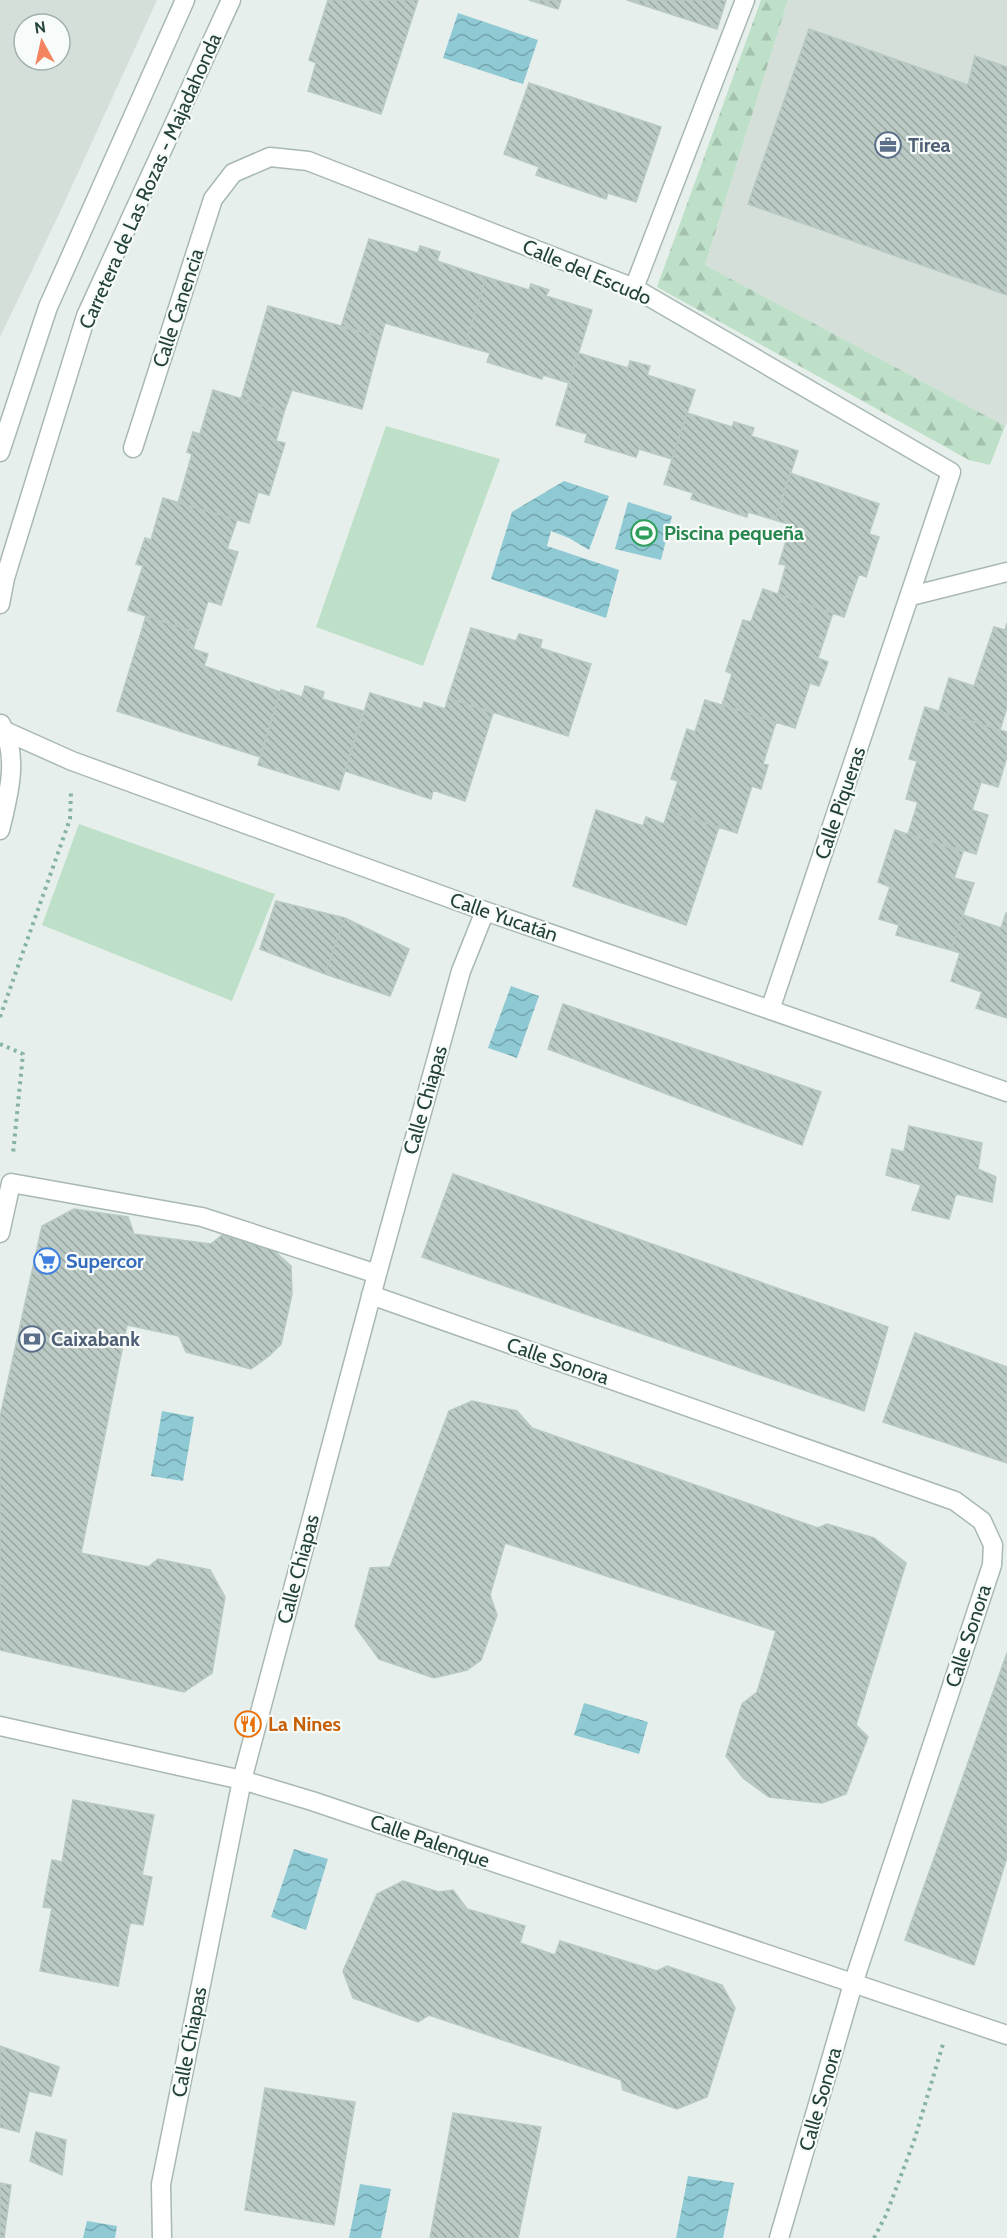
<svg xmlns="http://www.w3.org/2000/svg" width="1007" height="2238" font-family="Cabin,sans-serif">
<defs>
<pattern id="forest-firs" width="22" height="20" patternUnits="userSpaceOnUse" patternTransform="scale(1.5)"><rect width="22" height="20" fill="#bfe0c8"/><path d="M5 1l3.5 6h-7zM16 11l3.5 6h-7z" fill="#a4c1ad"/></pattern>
<pattern id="water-waves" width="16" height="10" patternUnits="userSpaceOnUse" patternTransform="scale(1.5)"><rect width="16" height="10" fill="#8ec9d4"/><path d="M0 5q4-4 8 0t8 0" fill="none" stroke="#74a5ad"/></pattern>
<pattern id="building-back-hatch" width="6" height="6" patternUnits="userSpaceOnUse" patternTransform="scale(1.5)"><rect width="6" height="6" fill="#bbcac4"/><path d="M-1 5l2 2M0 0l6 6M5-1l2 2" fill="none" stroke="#98a6a0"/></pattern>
</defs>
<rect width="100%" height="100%" fill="#e6efeb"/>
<path fill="#d4dfda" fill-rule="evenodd" d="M0,0h157l-97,212 -60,125zM24,24h36v36h-36z
M788,0h219v423l-2,3 -300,-161z"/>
<path fill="url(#forest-firs)" d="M761,0h27l-83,265 300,161 -15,39 -21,-5 -312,-173z"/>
<path fill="#bfe0c8" d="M386,426l114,33 -77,207 -107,-39z
M79,824l196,70 -43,107 -190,-76z"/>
<path fill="url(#water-waves)" d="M458,13l80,27 -15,44 -80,-26z
M564,481l45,15 -20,54 -20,-12 -18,-7 -4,15 72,24 -13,48 -115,-39 21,-67z
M628,502l44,14 -11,44 -46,-11z
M511,986l28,10 -22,62 -29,-10z
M162,1411l32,6 -11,64 -32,-5z
M584,1703l64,19 -9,32 -65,-19z
M294,1849l34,10 -22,71 -35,-13z
M688,2176l46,7 -11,55h-47z
M360,2184l31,5 -10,49h-32z
M87,2221l30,5 -2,12h-32z"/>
<path fill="url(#building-back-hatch)" stroke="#b8c9c2" stroke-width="1.5" d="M328,0h90l-37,114 -73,-23 8,-28 -7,-3z
M529,0h32l-3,9z
M627,0h99l-9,29z
M809,29l159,56 7,-29 32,11v228l-259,-91z
M529,83l132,44 -25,75 -28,-9 -2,6 -70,-24 3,-8 -35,-13z
M369,239l49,14 2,-7 20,6 -3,9 49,16 -21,69 -80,-23 -4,14 -40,-10z
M486,277l43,13 2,-6 18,6 -3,6 46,14 -23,73 -26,-8 -1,4 -55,-17 3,-9 -25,-7z
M268,306l113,31 -19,72 -70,-19 -8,22 -43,-13z
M578,353l50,15 2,-7 20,5 -3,9 48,15 -23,69 -33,-10 -3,8 -51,-15 2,-8 -31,-9z
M213,390l71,22 -8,29 9,2 -16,52 -11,-3 -9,31 -71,-20 14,-49 -5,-2 6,-20 7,2z
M687,413l45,14 2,-5 20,6 -3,8 47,15 -23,69 -27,-8 -1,5 -56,-18 2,-6 -29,-9z
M790,473l89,31 -10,30 10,3 -13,40 -7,-3 -15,43 -66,-23 8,-29 -7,-1 12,-39 -16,-5z
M163,498l74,22 -10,29 11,3 -17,53 -13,-4 -10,32 -70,-23 15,-44 -7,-2 9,-26 6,2z
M763,589l70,24 -15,45 10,4 -9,24 -9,-3 -15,45 -73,-23 10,-31 -6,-3 17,-51 8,2z
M146,616l52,17 -5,16 15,5 -4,12 76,26 -20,65 -143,-46z
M1007,623v84l-7,23 -61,-19 10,-33 25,8 20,-59 11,3z
M471,628l45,13 3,-7 23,6 -2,8 51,16 -23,72 -120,-38z
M305,686l19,6 -2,7 41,12 -24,79 -81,-25 23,-75 21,7z
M370,693l52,16 2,-7 21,7 3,-11 45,15 -28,88 -32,-11 -2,9 -86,-28z
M705,700l71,22 -13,42 5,1 -7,24 -9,-3 -15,47 -69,-22 10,-30 -7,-2 16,-50 8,3z
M925,707l82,25v24l-9,31 -17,-5 -9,28 16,5 -12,39 -68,-20 10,-32 -12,-3 11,-38 -8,-2z
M596,810l47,16 3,-9 18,7 4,-13 51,16 -33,98 -113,-39z
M895,830l68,22 -9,26 20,5 -23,67 -55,-15 3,-10 -20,-6 11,-32 -12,-5z
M276,901l69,17 -20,56 -65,-25z
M1006,913h1v105l-31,-10 6,-16 -31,-11 9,-28 -9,-3 12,-35 38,13z
M345,918l64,31 -19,47 -65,-22z
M563,1004l258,88 -19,53 -254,-96z
M909,1126l73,17 -4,26 18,8 -4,25 -36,-8 -7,25 -37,-9 9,-25 -35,-10 6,-26 12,3z
M453,1174l435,153 -24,84 -442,-154z
M74,1209l54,8 6,17 77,10 11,-9 51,15 18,16 1,28 -11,50 -12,12 -18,13 -65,-17 -7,-16 -52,-11 -46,228 67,14 10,-8 52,11 15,27 -13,76 -28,19 -184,-42v-233l42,-191z
M915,1333l92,34v96l-124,-41z
M472,1401l45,10 15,17 286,100 9,-4 47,14 32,25 -50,162 12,12 -22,57 -24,9 -53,-6 -26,-19 -17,-22 16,-52 15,-12 19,-61 -271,-88 -15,52 7,20 -16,45 -14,10 -33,8 -55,-19 -24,-33 15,-58 20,-1 59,-156z
M1007,1653v204l-33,108 -69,-25z
M73,1800l81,15 -12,60 10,2 -9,48 -13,-2 -12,63 -78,-15 12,-63 -9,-1 9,-47 10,2z
M403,1881l36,11 14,-2 14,19 58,17 -5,17 35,12 5,-14 97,30 10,-5 55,19 13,23 -28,89 -30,12 -54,-19 -2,-10 -192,-65 -11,7 -65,-24 -10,-27 34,-77z
M0,2046l59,21 -8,29 -22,-5 -10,41 -19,-5z
M265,2088l90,14 -21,123 -89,-15z
M453,2113l88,14 -23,111h-88z
M36,2132l30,8 -4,35 -32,-14z
M0,2183l11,2 -7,53h-4z"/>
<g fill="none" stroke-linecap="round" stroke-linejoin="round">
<g stroke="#a8b8b2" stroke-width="21">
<path id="minor" d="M634,288l111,-288
M133,448l80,-249 20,-26 37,-16 38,4 326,127 317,184 -181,538
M0,452l48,-145 137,-307
M911,596l96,-24
M0,604l5,-26 81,-262 145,-316
M5,731l67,30 413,150 522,181
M0,830c8,-33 20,-74 1,-106
M0,1233l11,-50 191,34 175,57
M371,1295l584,206 27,20 11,24 -1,20 -139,419 -74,254
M0,1726l242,54 70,21 695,234
M162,2238l-1,-54 81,-404 135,-506 84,-303 24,-60"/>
</g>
<path stroke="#86b3a5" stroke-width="4" stroke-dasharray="3 4.5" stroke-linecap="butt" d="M0,1017l70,-198 1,-27
M0,1044l23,10 -10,100
M874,2238l12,-23 28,-74 29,-97"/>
<use href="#minor" stroke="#fff" stroke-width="18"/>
</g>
<defs>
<g id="office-ring" transform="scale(1.35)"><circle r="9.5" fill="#f7fbf9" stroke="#5c6f8a" stroke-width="1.5"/><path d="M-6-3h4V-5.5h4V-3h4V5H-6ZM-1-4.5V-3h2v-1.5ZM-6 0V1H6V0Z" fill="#5c6f8a"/></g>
<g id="stadium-ring" transform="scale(1.35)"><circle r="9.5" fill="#f7fbf9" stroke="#2e9e5b" stroke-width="1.5"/><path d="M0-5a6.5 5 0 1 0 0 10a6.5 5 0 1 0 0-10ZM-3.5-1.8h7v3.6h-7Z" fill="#2e9e5b"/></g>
<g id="supermarket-ring" transform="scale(1.35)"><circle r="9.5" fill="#f7fbf9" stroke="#3f7fe0" stroke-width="1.5"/><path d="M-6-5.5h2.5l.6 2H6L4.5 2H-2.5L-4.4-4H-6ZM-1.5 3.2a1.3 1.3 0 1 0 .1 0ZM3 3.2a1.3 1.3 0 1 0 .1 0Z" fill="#3f7fe0"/></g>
<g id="bank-ring" transform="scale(1.35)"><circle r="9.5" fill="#f7fbf9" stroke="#5c6f8a" stroke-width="1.5"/><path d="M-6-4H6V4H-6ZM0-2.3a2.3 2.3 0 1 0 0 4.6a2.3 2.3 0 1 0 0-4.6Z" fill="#5c6f8a"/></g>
<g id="restaurant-ring" transform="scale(1.35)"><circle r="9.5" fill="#f7fbf9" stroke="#e8710a" stroke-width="1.5"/><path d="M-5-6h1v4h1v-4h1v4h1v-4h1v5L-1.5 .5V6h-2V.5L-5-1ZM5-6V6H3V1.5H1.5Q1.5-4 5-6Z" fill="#e8710a"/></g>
</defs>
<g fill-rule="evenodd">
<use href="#office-ring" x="888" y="145"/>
<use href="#stadium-ring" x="644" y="533"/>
<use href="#supermarket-ring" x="47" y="1261"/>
<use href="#bank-ring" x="32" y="1339"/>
<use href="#restaurant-ring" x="248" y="1724"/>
</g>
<g text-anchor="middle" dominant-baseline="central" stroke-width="4.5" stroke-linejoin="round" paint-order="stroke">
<g font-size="20" font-weight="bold" fill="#4e5e75" stroke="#f7fbf9" text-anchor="start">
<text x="908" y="145">Tirea</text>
<text x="51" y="1339">Caixabank</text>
</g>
<g font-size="20" fill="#24423a" stroke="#f7fbf9">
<text transform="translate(150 181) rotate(-66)">Carretera de Las Rozas - Majadahonda</text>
<text transform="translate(587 272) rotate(23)">Calle del Escudo</text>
<text transform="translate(178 308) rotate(-72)">Calle Canencia</text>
<text transform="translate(840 803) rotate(-71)">Calle Piqueras</text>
<text transform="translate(504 917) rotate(19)">Calle Yucatán</text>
<text transform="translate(425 1100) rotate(-74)">Calle Chiapas</text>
<text transform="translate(558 1361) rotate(19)">Calle Sonora</text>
<text transform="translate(298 1569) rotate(-75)">Calle Chiapas</text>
<text transform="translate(968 1636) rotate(-72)">Calle Sonora</text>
<text transform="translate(430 1841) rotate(19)">Calle Palenque</text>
<text transform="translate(189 2042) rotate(-79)">Calle Chiapas</text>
<text transform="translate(820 2099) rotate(-74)">Calle Sonora</text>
</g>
<g font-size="20" font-weight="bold" fill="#27864d" stroke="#f7fbf9" text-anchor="start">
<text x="664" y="533">Piscina pequeña</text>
</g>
<g font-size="20" font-weight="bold" fill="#366cbe" stroke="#f7fbf9" text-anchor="start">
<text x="66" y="1261">Supercor</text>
</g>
<g font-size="20" font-weight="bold" fill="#c56008" stroke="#f7fbf9" text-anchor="start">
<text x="268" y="1724">La Nines</text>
</g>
</g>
<g transform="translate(42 42) rotate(352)"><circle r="28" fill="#f7fbf9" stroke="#a3b1ad" stroke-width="1.5"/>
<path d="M0-4.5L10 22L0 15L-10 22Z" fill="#f4845f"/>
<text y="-9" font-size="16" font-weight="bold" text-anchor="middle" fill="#24423a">N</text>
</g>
</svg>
